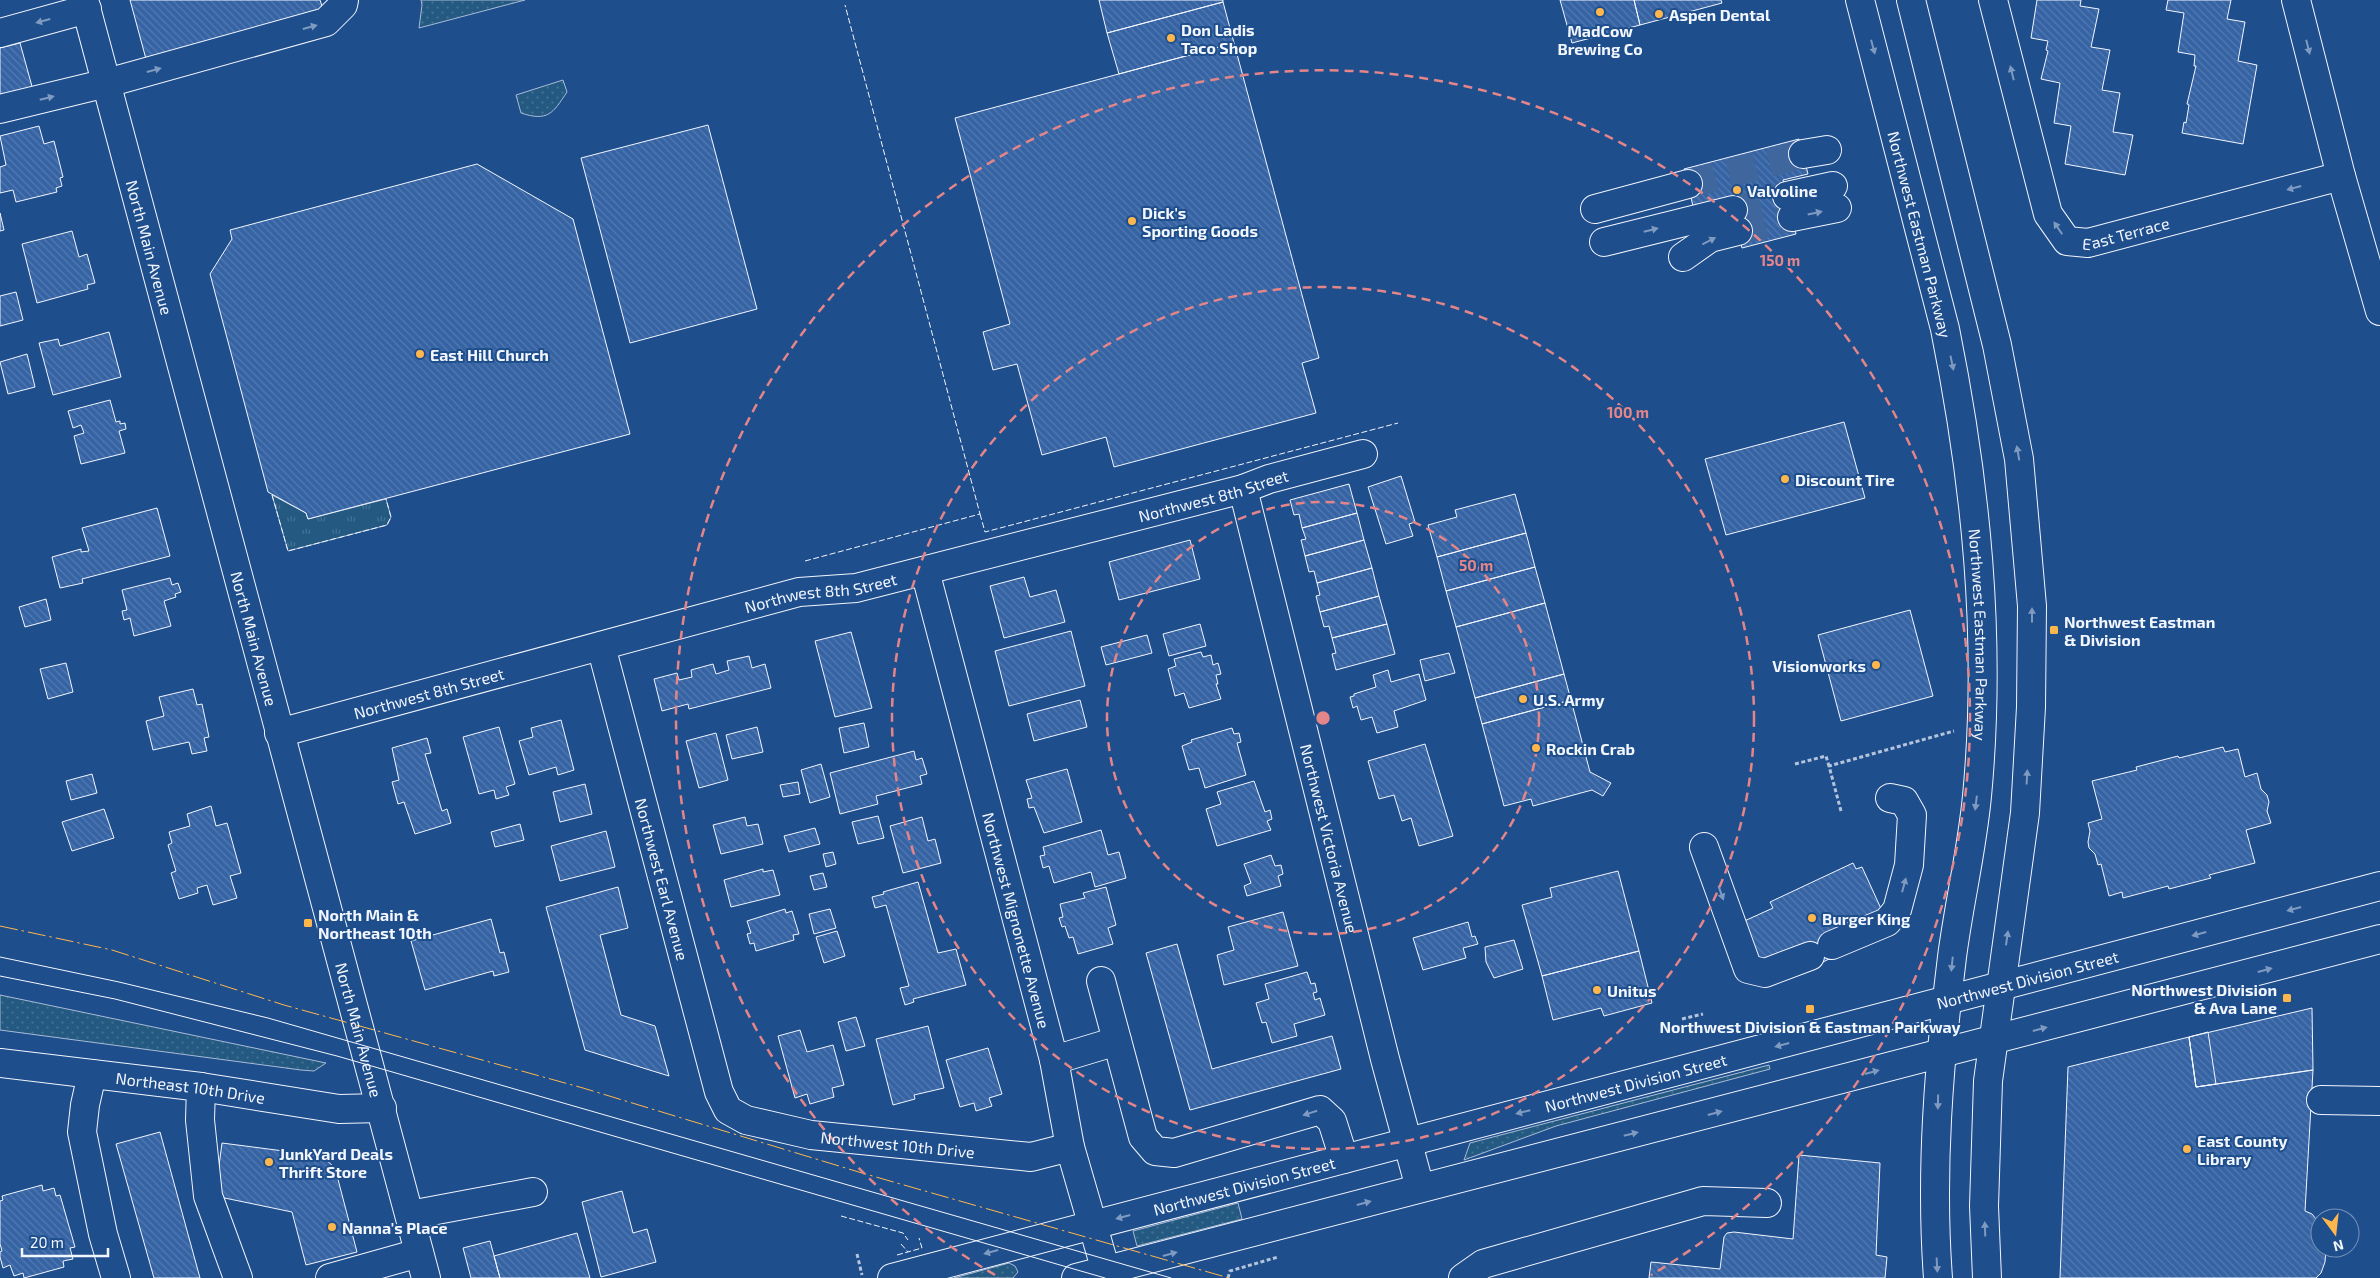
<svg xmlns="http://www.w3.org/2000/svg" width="2380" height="1278" font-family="'Exo 2',sans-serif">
<defs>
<pattern id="grass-dots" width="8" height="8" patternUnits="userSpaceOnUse" patternTransform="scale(1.25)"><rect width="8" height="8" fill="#245a82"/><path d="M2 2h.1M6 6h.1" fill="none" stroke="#447295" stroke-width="1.8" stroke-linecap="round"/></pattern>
<pattern id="park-tufts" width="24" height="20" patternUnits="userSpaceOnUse" patternTransform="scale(1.25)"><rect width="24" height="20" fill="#245a82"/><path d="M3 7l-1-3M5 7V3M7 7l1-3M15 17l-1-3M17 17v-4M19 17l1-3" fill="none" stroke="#447295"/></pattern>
<pattern id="building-back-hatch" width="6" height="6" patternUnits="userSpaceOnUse" patternTransform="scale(1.25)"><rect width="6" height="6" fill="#3563a3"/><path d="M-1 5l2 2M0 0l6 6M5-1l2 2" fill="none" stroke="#537ab1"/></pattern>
</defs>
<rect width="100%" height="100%" fill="#1f4e8c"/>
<path fill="url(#grass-dots)" stroke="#a8bbd7" d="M421,0h104l-106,28 3,-23z
M563,80l4,12c-14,21 -19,30 -46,21l-5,-18z
M0,995l326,68 -12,8 -13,-1 -301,-40z
M1769,1065l1,4 -214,57 -92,34 6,-17z
M1238,1203l4,16 -105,27 -4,-15z
M1009,1263l6,3 3,6 -5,6h-59z"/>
<path fill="url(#park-tufts)" stroke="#a8bbd7" d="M272,495l34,18 2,6 78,-20 5,18 -4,8 -99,26z"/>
<path fill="url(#building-back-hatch)" stroke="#f2f6ff" d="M130,0h190l4,12 -178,47z
M1099,0h124v2l-116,31z
M1560,0h74l6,25 -68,18z
M1634,0h87l1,3 -82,22z
M2037,0h44l-1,6 19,3 -8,38 19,3 -8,40 18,3 -7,39 20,3 -8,40 -60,-11 6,-38 -17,-3 6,-40 -19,-4 7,-28 -2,-1 2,-9 -17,-3z
M2168,0h63l-4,19 18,3 -7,39 19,4 -14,79 -61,-11 2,-11 2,1 3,-18 -2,-1 9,-38h-2l1,-11 -17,-3 6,-39 -18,-3z
M1223,2l11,41 -115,31 -12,-41z
M20,43l13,47 -33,9v-51z
M1234,43l85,315 -17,5 14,50 -202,54 -8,-30 -64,18 -25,-91 -24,6 -10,-38 27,-8 -55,-206z
M708,125l49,184 -127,34 -49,-185z
M39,126l5,18 10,-3 9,36 -3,1 2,8 -6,2 1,4 -41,10 -3,-12 -13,3v-26l6,-2 -6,-29z
M1799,139l9,35 -25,6 13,54 -54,14 -12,-51 -37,9 -9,-37z
M477,164l96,55 57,215 -322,85 -2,-6 -38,-21 -58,-218 22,-35 -2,-9z
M0,213l4,17 -4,1z
M72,231l7,26 8,-3 8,29 -8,2 1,4 -51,14 -15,-59z
M16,292l7,28 -23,6v-30z
M109,332l12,45 -68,18 -14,-52 19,-4 2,7z
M27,354l8,33 -27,7 -8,-32z
M110,400l6,22 4,-1v3l5,-1 1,6 -7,2 6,22 -44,11 -7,-28 10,-3 -3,-8 -8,3 -5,-17z
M1844,422l21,76 -139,37 -21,-76z
M1401,476l14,46 -6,2 4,12 -27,8 -18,-57z
M1349,484l8,29 -55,15 -3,-14 -5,1 -4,-15z
M1515,494l11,39 -89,24 -9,-32 29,-8 -2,-7z
M157,508l13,48 -88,23 1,4 -23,5 -8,-31 29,-8v3l8,-1 -7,-23z
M1357,513l7,27 -59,16 -4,-16 5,-1 -4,-11z
M1526,533l9,34 -89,24 -9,-34z
M1190,540l10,39 -81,21 -10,-38z
M1364,540l8,28 -55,15 -3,-12 -5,1 -4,-16z
M1535,567l10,36 -89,24 -10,-36z
M1372,568l7,28 -59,16 -4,-16 4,-1 -3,-12z
M1024,577l6,20 26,-7 9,32 -61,16 -14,-52z
M170,578l2,7 6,-2 3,9 -6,2 1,3 -12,4 7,25 -37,10 -4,-18 -6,2 -2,-9 5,-1 -5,-20z
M1379,596l8,28 -55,14 -3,-12 -5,1 -4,-15z
M46,599l5,21 -26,7 -6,-20z
M1545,603l19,71 -89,24 -19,-71z
M1910,610l23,86 -92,25 -23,-86z
M1200,624l6,22 -37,10 -6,-22z
M1387,624l8,30 -59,16 -4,-16 4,-1 -4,-15z
M1071,631l14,55 -76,20 -14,-55z
M851,632l21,76 -37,9 -20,-76z
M1147,635l5,18 -46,12 -5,-18z
M1201,652l2,5 8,-2 2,10 5,-2 3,11 -5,1 2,9h-2l5,15 -32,9 -5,-15 -9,3 -7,-27 8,-3 -2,-7z
M1449,653l6,20 -30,8 -5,-21z
M749,656l3,12 13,-4 6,24 -82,21 -1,-5 -26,7 -8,-32 23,-6 2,7 13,-3 -1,-7 22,-6 3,10 13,-4 -2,-9z
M66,663l7,29 -25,7 -8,-30z
M1388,670l3,12 28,-8 7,26 -32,11 4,16 -21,6 -5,-16 -11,3 -4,-14 -4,2 -3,-11 4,-1v-2l22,-7 -3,-12z
M1564,674l7,26 -89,24 -7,-26z
M193,689l4,16 5,-1 7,33 -5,1 3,13 -15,3 -3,-12 -36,8 -7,-29 18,-5 -5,-19z
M1080,700l7,27 -53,14 -7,-27z
M1571,700l19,72 21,11 -8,13 -11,-6 -59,16 -2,-7 -27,7 -22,-82z
M561,720l13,50 -16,5 -2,-8 -27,8 -10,-34 14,-4 -2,-9z
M864,723l5,24 -25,6 -5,-25z
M499,727l16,57 -9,3 3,8 -13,4 -2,-9 -15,4 -16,-57z
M757,727l6,25 -31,7 -6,-24z
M1232,728l2,6 5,-1 2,9 -4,1 9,32 -41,13 -6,-20 -10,2 -7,-24 10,-4 -1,-2z
M716,733l12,47 -29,8 -13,-47z
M427,738l4,15 -6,1 17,57 5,-2 4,14 -36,11 -11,-32 -6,2 -6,-22 7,-2 -7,-32z
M1425,744l28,92 -34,10 -8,-28 -9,3 -8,-26 -15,4 -11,-38z
M2223,747l2,5 13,-3 7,28 12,-4 4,16 6,6 2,7 -2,9 4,12 -25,7 9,33 -46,12 2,3 -42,11 -1,-3 -45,12 -1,-6 -13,4 -8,-32 -3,1 -3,-11 -6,-6 -1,-6 2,-11 -2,-8 14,-4 -10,-38 45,-11 -1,-3 42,-11 1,2z
M914,751l2,9 6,-2 5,16 -7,2 2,8 -46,12 2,8 -38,10 -10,-41z
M821,764l9,33 -20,6 -9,-33z
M1067,769l15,53 -38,11 -10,-26 -5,1 -2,-9 5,-1 -6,-18z
M92,774l5,19 -26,7 -5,-19z
M1254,781l11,31 5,-2 2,9 -5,2 4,9 -54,16 -11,-37 15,-5 -4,-12z
M798,782l2,12 -17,3 -3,-12z
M585,784l7,30 -32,8 -7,-30z
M211,806l5,20 11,-3 14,50 -11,3 7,22 -24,7 -6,-20 -10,3 1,5 -19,6 -8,-26 5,-2 -8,-26 4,-2 -3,-11 21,-6 -3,-12z
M104,809l10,29 -42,13 -10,-29z
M878,816l6,22 -26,6 -6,-22z
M745,817l2,9 11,-2 5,20 -42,10 -8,-29z
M922,817l6,24 7,-2 6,24 -38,10 -13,-47z
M520,824l4,16 -29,7 -4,-15z
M815,828l5,16 -31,8 -5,-16z
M1101,830l7,25 11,-3 7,26 -31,9 -4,-15 -37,11 -5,-17 -6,2 -3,-12 5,-1 -2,-8z
M606,831l9,36 -55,14 -9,-35z
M833,852l3,12 -10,3 -3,-13z
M1271,855l4,11 6,-1 2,9 -5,2 3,10 -34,10 -3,-10 7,-3 -7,-19z
M1853,863l3,6 6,-2 21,46 -46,42 -22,11h-55l-20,-43 33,-15 -3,-6z
M763,869v3l10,-2 7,25 -49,12 -7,-27z
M1618,871l21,80 -97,25 -20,-71 30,-8 -2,-9z
M823,873l4,14 -13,3 -4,-14z
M918,882l20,71 18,-4 10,36 -53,14 1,3 -9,3 -5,-17 9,-2 -23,-81 -11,3 -3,-11 12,-3 -1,-2z
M618,887l10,41 -28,7 21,80 34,11 14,50 -84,-26 -39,-143z
M1106,887l10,38 -8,3 5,16 -35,10 -5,-17 -4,1 -4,-12 -3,1 -3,-9 4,-1 -3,-13 25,-6 -2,-5z
M785,909l1,4 6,-2 7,23 -6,1 1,5 -38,11 -2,-8 -4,1 -3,-10 4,-1 -4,-12z
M830,909l6,19 -22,6 -5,-20z
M1283,912l15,54 -74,19 -7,-30 17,-5 -6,-23z
M491,919l9,34 4,-1 5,20 -15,4 -1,-5 -68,19 -14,-49z
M1468,922l4,15 3,-1 3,8 -15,4 3,10 -43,12 -10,-32z
M837,931l8,25 -21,7 -8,-26z
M1514,940l9,29 -29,9 -8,-16 -1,-15z
M1177,944l35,125 120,-33 9,33 -151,41 -44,-157z
M1639,951l13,52 -48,13 -3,-8 -48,12 -11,-44z
M1307,972l4,12 4,-1 2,9 -4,1 2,7 5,-2 5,17 -31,9 3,12 -25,7 -6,-21 -4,1 -6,-20 13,-4 -4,-15z
M2312,1008l1,62 -117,17 -7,-50z
M856,1017l9,29 -19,5 -8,-29z
M928,1026l16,62 -30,7 1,4 -22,6 -17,-66z
M800,1030l7,22 26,-7 11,40 -12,3 2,9 -24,7 -3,-10 -12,4 -17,-62z
M2208,1032l8,52 -20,3 -7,-50z
M2189,1037l7,50 117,-17 -8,141 7,3 8,10v24h6l-1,14 -4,11 -5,5h-256l8,-211z
M988,1048l14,46 -13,4 3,8 -16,5 -2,-8 -14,4 -14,-47z
M160,1132l40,146h-46l-38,-134z
M222,1143l100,13 13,12 22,84 -51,13 -14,-53 -77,-16z
M1799,1155l81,8 -4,92 11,2 -2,21h-236l2,-16 69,7 4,-32 3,-4 7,-1 59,7z
M42,1185l1,6 11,-3 2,8 4,-1 15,52 -5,1 3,11 -10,2 1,6 -40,11 -1,-5 -9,3 -4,-11 -7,3 -3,-11v-5l2,-1 -2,-7v-43l3,-1 -1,-4z
M622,1191l11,42 14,-4 9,33 -55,15 -19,-75z
M577,1233l13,45h-90l-6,-22z
M490,1241l10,37h-29l-8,-30z"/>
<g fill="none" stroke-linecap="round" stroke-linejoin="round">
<path stroke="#3f679d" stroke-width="28" stroke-dasharray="28 14" stroke-linecap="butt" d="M1688,184l115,-30
M1733,210l54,-14
M1738,231l54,-14"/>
<g stroke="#f2f6ff" stroke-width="30">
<g id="minor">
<path id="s1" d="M84,0l342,1278"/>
<path id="s2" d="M1993,0l55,214 19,27 21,2 253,-67"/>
<path d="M2296,0l45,176 39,135"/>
<path d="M0,33l87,-24"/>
<path d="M0,109l107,-26 219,-61 17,-17 1,-5"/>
<path d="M1803,154l24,-4"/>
<path d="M1787,196l46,-10"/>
<path d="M1595,209l93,-25"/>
<path d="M1792,217l45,-9"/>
<path d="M1604,242l129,-32"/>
<path d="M1683,257l27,-19 28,-7"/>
<path id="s3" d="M1243,489l142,570 35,129"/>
<path id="s4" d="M925,571l129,489 16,87 36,124"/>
<path id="s5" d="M601,646l118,446 9,18 18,10 65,15 220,22 39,-10"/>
<path id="s6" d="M279,733l520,-141 57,-4 387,-99 26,-10 94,-25"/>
<path d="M1704,847l44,122 17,4 45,-17"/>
<path d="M1832,945l55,-23 10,-12 12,-45 3,-50 -8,-14 -14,-3"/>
<path d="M1101,981l42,156 12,14 19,2 146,-43 12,11 12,38"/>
<path d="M1054,1060l63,-19"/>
<path id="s7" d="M0,1063l201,24 138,22 43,-1"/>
<path d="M92,1074l-7,31 -3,27 21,102 13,44"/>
<path d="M201,1087l-1,33 8,76 30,82"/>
<path d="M2321,1100l59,1"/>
<path d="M410,1215l123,-23"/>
<path d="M330,1278l89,-25"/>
<path d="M1463,1278l20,-14 220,-63 64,2"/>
</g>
</g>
<g stroke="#f2f6ff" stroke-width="30">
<g id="major">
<path id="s8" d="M1860,0l85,329c31,154 47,310 32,467 -5,54 -18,107 -25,161 -13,106 -22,214 -14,321"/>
<path d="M1911,0l86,345 22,114 13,147 -1,101 -6,106 -37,268 -4,125 3,72"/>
<path id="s9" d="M892,1278l1488,-392"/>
<path d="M1076,1278l1304,-339"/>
</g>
</g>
<path stroke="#b3c4dc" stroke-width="3" stroke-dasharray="4 2.5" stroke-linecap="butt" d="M1795,764l31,-8 3,10
M1841,811l-12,-45 125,-35
M1682,1019l21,-5
M857,1254l5,21
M1228,1278l2,-7 48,-14"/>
<use href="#minor" stroke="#1f4e8c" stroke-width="28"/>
<use href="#major" stroke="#1f4e8c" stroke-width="28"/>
<path stroke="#f2f6ff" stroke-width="1" d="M0,957l119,25 149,36 903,260
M0,976l115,23 222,57 768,222"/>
<path stroke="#f2f6ff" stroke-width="1" stroke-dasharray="6 2.5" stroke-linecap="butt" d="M272,495l16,56 99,-26 4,-8 -5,-18
M980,514l5,18 413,-109
M805,561l175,-47 -135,-509
M841,1216l62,17 5,7
M901,1244l7,8
M897,1255l25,-7 -3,-10"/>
<path stroke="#ffb74d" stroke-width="1" stroke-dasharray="18 4 2.5 4" stroke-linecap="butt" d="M0,926l112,24 172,55 299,83 279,85 367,105"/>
</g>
<defs><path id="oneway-solid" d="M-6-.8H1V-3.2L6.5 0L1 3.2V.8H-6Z" transform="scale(1.25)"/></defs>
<g fill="#7e9ac0">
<use href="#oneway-solid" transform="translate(43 21) rotate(165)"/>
<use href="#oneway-solid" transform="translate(310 27) rotate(-15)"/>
<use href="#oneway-solid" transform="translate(1873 47) rotate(75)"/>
<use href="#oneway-solid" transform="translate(2308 47) rotate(76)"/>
<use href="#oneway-solid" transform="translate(154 70) rotate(-15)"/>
<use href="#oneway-solid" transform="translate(2012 73) rotate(-104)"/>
<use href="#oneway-solid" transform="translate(47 98) rotate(-14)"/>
<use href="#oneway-solid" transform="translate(2294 188) rotate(165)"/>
<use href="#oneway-solid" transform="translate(1815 213) rotate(-12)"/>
<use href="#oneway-solid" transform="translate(2058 228) rotate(-124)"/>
<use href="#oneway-solid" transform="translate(1651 230) rotate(-14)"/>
<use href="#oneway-solid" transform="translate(1709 241) rotate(-27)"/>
<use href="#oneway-solid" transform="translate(1952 363) rotate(78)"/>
<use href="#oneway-solid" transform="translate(2018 453) rotate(-100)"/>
<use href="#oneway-solid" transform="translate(2032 615) rotate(-90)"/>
<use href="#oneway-solid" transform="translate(2027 777) rotate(-87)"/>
<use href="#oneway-solid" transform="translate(1976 803) rotate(97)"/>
<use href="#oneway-solid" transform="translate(1904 885) rotate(-75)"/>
<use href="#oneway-solid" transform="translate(1721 893) rotate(70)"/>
<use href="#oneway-solid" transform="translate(2294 909) rotate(165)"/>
<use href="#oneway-solid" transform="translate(2199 934) rotate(165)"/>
<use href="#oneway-solid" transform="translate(2007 938) rotate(-82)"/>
<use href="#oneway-solid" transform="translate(1952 964) rotate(96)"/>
<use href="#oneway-solid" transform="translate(2265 970) rotate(-15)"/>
<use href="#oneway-solid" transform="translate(2040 1029) rotate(-15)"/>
<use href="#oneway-solid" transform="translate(1782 1045) rotate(165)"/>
<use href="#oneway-solid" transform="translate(1872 1072) rotate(-15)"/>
<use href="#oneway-solid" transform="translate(1938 1102) rotate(91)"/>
<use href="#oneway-solid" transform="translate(1523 1112) rotate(166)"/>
<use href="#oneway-solid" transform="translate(1310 1113) rotate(163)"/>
<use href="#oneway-solid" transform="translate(1715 1113) rotate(-15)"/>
<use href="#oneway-solid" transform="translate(1631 1134) rotate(-14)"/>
<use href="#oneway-solid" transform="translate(1364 1203) rotate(-15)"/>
<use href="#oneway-solid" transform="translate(1123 1217) rotate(165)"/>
<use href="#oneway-solid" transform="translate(1985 1229) rotate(-92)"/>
<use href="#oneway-solid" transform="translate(991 1252) rotate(165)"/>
<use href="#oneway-solid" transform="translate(1170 1254) rotate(-15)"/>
<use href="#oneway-solid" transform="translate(1937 1265) rotate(87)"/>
</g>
<g fill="none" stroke="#e38589" stroke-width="2.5" stroke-dasharray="9 6">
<circle cx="1323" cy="718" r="216"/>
<circle cx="1323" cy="718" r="431"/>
<path d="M995 1275A647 647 0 1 1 1651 1275"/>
</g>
<g fill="#ffb74d" stroke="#1f4e8c" stroke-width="2">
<circle cx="1600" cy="12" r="5"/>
<circle cx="1659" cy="14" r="5"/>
<circle cx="1171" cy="38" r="5"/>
<circle cx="1737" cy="190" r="5"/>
<circle cx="1132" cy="221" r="5"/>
<circle cx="420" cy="354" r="5"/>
<circle cx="1785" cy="479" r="5"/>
<rect x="2049" y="625" width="10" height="10" rx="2.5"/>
<circle cx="1876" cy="665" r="5"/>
<circle cx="1523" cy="699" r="5"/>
<circle cx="1536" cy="748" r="5"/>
<circle cx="1812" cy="918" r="5"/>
<rect x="303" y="918" width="10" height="10" rx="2.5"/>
<circle cx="1597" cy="990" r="5"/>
<rect x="2282" y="993" width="10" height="10" rx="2.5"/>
<rect x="1805" y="1004" width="10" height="10" rx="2.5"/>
<circle cx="2187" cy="1149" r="5"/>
<circle cx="269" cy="1162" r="5"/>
<circle cx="332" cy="1227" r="5"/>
</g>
<g text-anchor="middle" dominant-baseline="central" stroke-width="4" stroke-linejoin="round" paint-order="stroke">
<g font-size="16" font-weight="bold" fill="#f2f6ff" stroke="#1f4e8c" text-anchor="start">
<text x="1669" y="14">Aspen Dental</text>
<text x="1181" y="29">Don Ladis<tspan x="1181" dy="18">Taco Shop</tspan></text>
<text x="1600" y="30" text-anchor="middle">MadCow<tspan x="1600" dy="18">Brewing Co</tspan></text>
<text x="1747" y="190">Valvoline</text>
<text x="1142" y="212">Dick's<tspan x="1142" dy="18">Sporting Goods</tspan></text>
<text x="430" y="354">East Hill Church</text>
<text x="1795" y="479">Discount Tire</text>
<text x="2064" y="621">Northwest Eastman<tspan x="2064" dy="18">&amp; Division</tspan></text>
<text x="1866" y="665" text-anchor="end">Visionworks</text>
<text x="1533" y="699">U.S. Army</text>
<text x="1546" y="748">Rockin Crab</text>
<text x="318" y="914">North Main &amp;<tspan x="318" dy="18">Northeast 10th</tspan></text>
<text x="1822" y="918">Burger King</text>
<text x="2277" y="989" text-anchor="end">Northwest Division<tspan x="2277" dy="18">&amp; Ava Lane</tspan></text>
<text x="1607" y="990">Unitus</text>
<text x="1810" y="1026" text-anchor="middle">Northwest Division &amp; Eastman Parkway</text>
<text x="2197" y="1140">East County<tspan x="2197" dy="18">Library</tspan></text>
<text x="279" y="1153">JunkYard Deals<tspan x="279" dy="18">Thrift Store</tspan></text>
<text x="342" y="1227">Nanna's Place</text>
</g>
<g font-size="16" fill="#f2f6ff" stroke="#1f4e8c">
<text stroke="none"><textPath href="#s2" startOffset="314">East Terrace</textPath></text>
<text stroke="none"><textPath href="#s8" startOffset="242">Northwest Eastman Parkway</textPath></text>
<text stroke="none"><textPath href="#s1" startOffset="256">North Main Avenue</textPath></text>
<text stroke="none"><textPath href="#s6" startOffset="965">Northwest 8th Street</textPath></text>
<text stroke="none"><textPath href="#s6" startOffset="560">Northwest 8th Street</textPath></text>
<text stroke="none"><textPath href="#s8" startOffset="648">Northwest Eastman Parkway</textPath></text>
<text stroke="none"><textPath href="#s1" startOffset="661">North Main Avenue</textPath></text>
<text stroke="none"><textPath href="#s6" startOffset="155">Northwest 8th Street</textPath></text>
<text stroke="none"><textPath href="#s3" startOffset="360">Northwest Victoria Avenue</textPath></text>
<text stroke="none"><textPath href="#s5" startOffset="241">Northwest Earl Avenue</textPath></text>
<text stroke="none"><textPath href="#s4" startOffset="361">Northwest Mignonette Avenue</textPath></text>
<text stroke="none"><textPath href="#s9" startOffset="1174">Northwest Division Street</textPath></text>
<text stroke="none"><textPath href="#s1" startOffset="1066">North Main Avenue</textPath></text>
<text stroke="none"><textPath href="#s9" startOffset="769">Northwest Division Street</textPath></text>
<text stroke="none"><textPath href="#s7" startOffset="192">Northeast 10th Drive</textPath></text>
<text stroke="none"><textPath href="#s5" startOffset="656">Northwest 10th Drive</textPath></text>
<text stroke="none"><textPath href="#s9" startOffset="364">Northwest Division Street</textPath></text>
</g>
</g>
<circle cx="1323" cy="718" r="8" fill="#e38589" stroke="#1f4e8c" stroke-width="2.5"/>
<g font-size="15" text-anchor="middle" font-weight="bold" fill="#e38589" stroke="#1f4e8c" stroke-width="4" stroke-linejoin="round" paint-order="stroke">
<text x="1780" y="266">150 m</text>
<text x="1628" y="418">100 m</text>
<text x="1476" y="571">50 m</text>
</g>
<g transform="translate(2335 1233) rotate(165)"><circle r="24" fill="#1f4e8c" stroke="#7391ba"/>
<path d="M0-4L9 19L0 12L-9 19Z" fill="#ffb74d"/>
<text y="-8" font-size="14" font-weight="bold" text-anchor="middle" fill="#f2f6ff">N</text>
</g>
<path d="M22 1248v8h86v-8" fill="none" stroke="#f2f6ff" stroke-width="2.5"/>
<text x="30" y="1248" font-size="15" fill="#f2f6ff" stroke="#1f4e8c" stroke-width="4" paint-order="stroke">20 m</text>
</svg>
